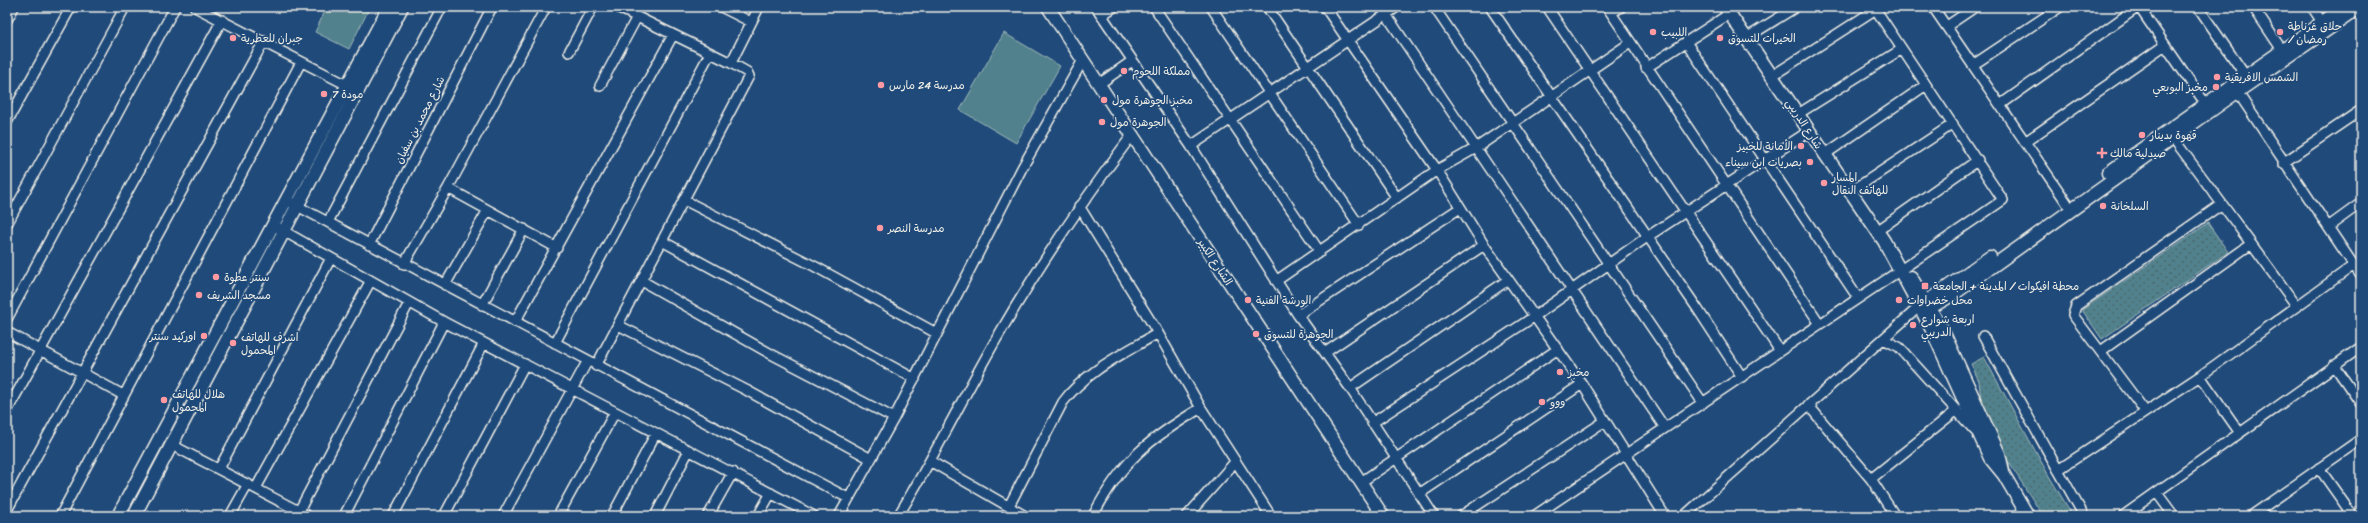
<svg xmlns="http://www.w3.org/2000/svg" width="2368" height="523" font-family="Sriracha,'Playpen Sans Arabic',sans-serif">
<defs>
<pattern id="garden-dots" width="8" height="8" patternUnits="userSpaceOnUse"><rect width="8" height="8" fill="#51818c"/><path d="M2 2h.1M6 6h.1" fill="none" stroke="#4d676c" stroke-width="1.8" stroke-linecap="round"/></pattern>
</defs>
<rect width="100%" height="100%" fill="#1f4a7a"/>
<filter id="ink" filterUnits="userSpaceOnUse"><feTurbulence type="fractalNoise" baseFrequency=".025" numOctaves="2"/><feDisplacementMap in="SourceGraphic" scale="8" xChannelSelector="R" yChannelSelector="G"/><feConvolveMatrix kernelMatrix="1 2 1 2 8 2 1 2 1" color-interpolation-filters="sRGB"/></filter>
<g filter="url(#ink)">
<path fill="#51818c" stroke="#a2b9ba" d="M327,7h43l-21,42 -34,-17z
M1004,33l56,33 -44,77 -56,-33z"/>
<path fill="url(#garden-dots)" stroke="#a2b9ba" d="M2208,223l20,29 -126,87 -20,-29z
M1984,357l65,119 24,40h-30l-37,-58 -25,-57 -2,-20 -8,-17z"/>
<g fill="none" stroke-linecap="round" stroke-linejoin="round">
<g stroke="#f4f1e8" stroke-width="12">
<path id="street" d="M195,7l152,78
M721,7l30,15
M1096,7l95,139 107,169 52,73 84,128
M1154,7l166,245
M1211,7l148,218
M1267,7l130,191
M1325,7l112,163 47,75 98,139 83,132
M1381,7l284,421
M1434,7l269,396
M1490,7l207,301 45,69
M1547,7l233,344
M1607,7l213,317
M1874,7l129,193 -98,67
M1933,7l138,202
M2139,7l66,96
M2198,7l47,68
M2253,7l29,43
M2312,7l10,15
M1611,13l10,-6
M1102,15l12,-8
M7,20l7,-13
M1947,26l28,-19
M1746,38l50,-31
M1686,42l172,256
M569,52l24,-45
M731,63l28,-56
M1973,65l87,-58
M1646,68l83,-54
M1772,76l104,-67
M1099,84l33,-23
M600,86l37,-69
M2234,87l127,189
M2000,105l138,-98
M1798,114l104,-65
M7,122l64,-115
M2173,138l49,66
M2025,142l140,-97
M1191,146l206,-139
M1824,155l102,-70
M2283,163l78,-53
M448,188l109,60
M1850,192l103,-68
M286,200l562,298
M684,200l130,66 122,67
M1079,206l79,127 43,75 70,108
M328,222l114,-215
M7,224l118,-217
M273,225l171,97 370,194
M2328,227l33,-24
M1877,231l101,-71
M662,241l253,138
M369,245l123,-238
M404,264l44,-76 98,-181
M642,281l129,73 123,64
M1276,281l161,-111 39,-22 154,-105
M445,285l43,-75
M482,305l42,-76
M1298,315l162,-107
M7,319l168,-312
M515,322l158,-287
M618,325l128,65 125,69
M7,332l116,63
M1983,336l101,180
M1883,339l16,8 76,84
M555,343l155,-290
M2101,351l150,-107
M1326,352l158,-107
M2334,365l27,39
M596,366l153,-290 -2,-4 -16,-9 -114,-56
M2200,376l40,57
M1350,388l158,-108
M1808,405l63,74 24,37
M7,411l215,-391
M2145,411l-72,-96 3,-9 146,-102 74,101
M1372,423l163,-107 112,-79 162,-106
M172,445l136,71
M930,461l95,55
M2319,468l34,48
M219,469l112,-211
M2058,470l142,-94 154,-111
M1871,479l86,-69
M1361,482l197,-133
M256,488l114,-206
M2157,493l17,23
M1419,494l163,-110
M1009,506l54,-104c24,-32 62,-49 95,-69
M7,510l257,-469
M299,511l110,-208
M60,516l241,-454
M230,516l18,-32
M344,516l100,-194
M393,516l91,-173
M444,516l81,-152
M503,516l84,-154
M558,516l57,-104
M612,516l44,-83
M655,516l34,-66
M708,516l25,-44
M758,516l13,-23
M839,516l55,-98 128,-250 61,-108
M898,516c37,-60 67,-124 103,-185 40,-69 84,-133 131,-196
M1093,516c28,-55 56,-77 108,-108
M1187,516l48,-54
M1461,516l144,-95
M1534,516l365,-245
M1684,516l236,-210
M2123,516l238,-169
M2251,516l110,-77"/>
</g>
<g stroke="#f4f1e8" stroke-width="15">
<path id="secondary" d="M1048,7l335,509
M1725,7l159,234 47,87 59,130 14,17 24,41
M2108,173l236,-166
M1911,277l31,52 57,125 4,17
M1932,298l58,-41
M1923,312l32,-19 282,-201 123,-85
M118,516l271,-509
M134,516l268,-509"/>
</g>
<use href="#street" stroke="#1f4a7a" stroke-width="9"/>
<use href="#secondary" stroke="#1f4a7a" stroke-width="12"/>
</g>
</g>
<g fill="#ff9aa2" stroke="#1f4a7a" stroke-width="1.5">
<circle cx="1653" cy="32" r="4"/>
<circle cx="2280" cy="32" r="4"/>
<circle cx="233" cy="38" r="4"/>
<circle cx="1720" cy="38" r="4"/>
<circle cx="1124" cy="71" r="4"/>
<circle cx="2217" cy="77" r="4"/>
<circle cx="881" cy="85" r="4"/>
<circle cx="2216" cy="87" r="4"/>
<circle cx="324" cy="94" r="4"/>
<circle cx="1104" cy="100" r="4"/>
<circle cx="1102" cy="122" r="4"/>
<circle cx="2142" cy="135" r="4"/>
<circle cx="1801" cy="146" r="4"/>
<path d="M2100 147h4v4h4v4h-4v4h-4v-4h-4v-4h4z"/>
<circle cx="1810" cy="162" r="4"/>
<circle cx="1824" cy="183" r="4"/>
<circle cx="2103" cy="206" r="4"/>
<circle cx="880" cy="228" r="4"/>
<circle cx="216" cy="277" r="4"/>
<rect x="1921" y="282" width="8" height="8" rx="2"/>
<circle cx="199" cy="295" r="4"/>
<circle cx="1248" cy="300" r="4"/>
<circle cx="1899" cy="300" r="4"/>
<circle cx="1913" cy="325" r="4"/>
<circle cx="1256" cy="334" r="4"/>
<circle cx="204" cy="336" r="4"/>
<circle cx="233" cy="343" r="4"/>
<circle cx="1560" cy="372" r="4"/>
<circle cx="164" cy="400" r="4"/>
<circle cx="1542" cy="402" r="4"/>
</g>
<g text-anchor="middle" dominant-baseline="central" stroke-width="3.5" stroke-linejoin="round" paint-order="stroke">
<g font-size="11" fill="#f4f1e8" stroke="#1f4a7a" text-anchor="start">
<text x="2288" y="26">حلاق غرناطة<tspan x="2288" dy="13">/ رمضان</tspan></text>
<text x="1661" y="32">اللبيب</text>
<text x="241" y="38">جبران للعطرية</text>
<text x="1728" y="38">الخيرات للتسوق</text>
<text x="1132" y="71">مملكة اللحوم</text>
<text x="2225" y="77">الشمس الافريقية</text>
<text x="889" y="85">مدرسة 24 مارس</text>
<text x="2208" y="87" text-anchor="end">مخبز البوبعي</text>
<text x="332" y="94">مودة 7</text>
<text x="1112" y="100">مخبز الجوهرة مول</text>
<text x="1110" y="122">الجوهرة مول</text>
<text x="2150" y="135">قهوة بدينار</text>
<text x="1793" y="146" text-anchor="end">الأمانة للخبيز</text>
<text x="2110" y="153">صيدلية مالك</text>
<text x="1802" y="162" text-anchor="end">بصريات ابن سيناء</text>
<text x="1832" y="177">المسار<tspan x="1832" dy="13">للهاتف النقال</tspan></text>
<text x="2111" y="206">السلخانة</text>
<text x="888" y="228">مدرسة النصر</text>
<text x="224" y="277">سنتر عطوة</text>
<text x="1933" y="286">محطة افيكوات / المدينة + الجامعة</text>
<text x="207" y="295">مسجد الشريف</text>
<text x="1256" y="300">الورشة الفنية</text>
<text x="1907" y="300">محل خضراوات</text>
<text x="1921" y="319">اربعة شوارع<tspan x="1921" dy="13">الدريبي</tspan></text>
<text x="1264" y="334">الجوهرة للتسوق</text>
<text x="196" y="336" text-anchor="end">اوركيد سنتر</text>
<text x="241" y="337">اشرف للهاتف<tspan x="241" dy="13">المحمول</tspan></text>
<text x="1568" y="372">مخبز</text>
<text x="172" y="394">هلال للهاتف<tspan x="172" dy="13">المحمول</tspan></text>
<text x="1550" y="402">ووو</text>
</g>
<g font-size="11" fill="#f4f1e8" stroke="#1f4a7a">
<text transform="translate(420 120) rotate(-63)">شارع محمد بن سفيان</text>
<text transform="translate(1804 124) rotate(57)">شارع الدريبي</text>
<text transform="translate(1215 262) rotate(57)">الشارع الكبير</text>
</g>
</g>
<rect width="2368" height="523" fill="none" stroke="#1f4a7a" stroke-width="24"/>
<rect x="12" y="12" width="2344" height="499" fill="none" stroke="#f4f1e8" stroke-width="1.5" filter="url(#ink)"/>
</svg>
